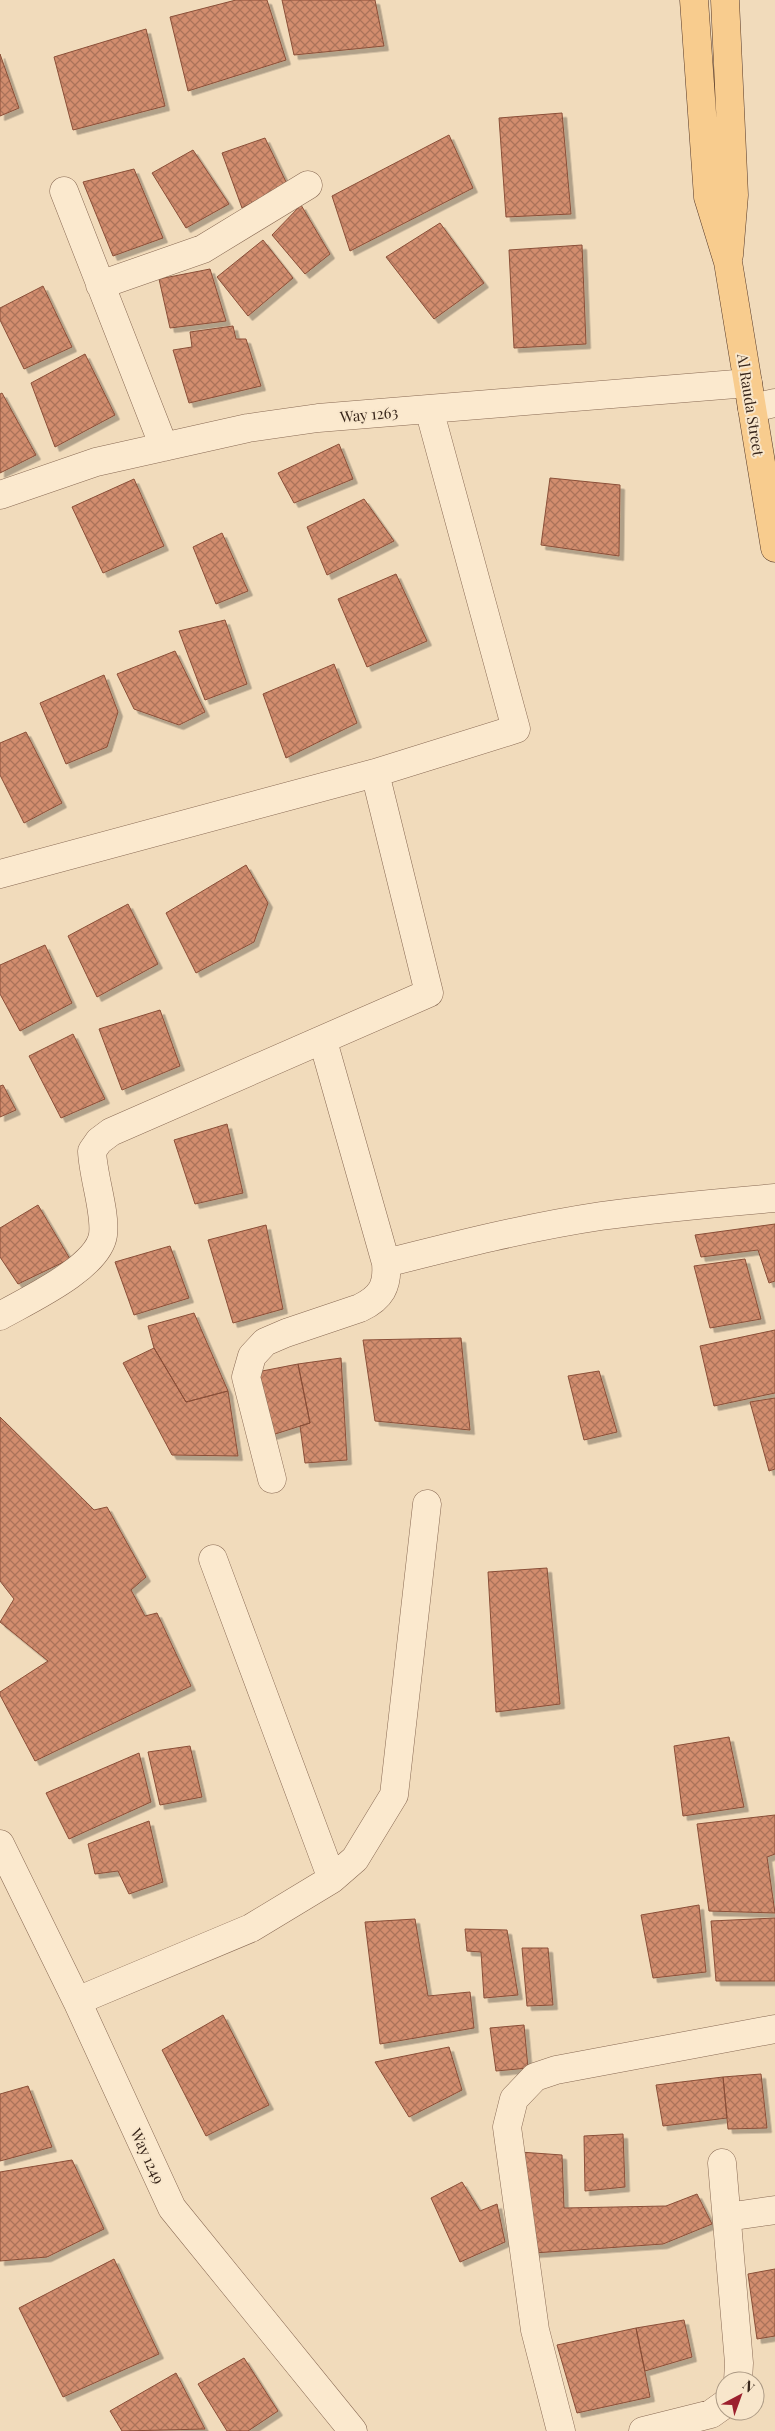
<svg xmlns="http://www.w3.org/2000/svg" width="775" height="2431" font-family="'Playfair Display',serif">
<defs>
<pattern id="building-cross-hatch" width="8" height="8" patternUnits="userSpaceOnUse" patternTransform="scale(1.25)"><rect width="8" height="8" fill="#d28d6e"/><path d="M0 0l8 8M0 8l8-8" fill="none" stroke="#ab735a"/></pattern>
<filter id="shadow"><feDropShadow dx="4.5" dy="4.5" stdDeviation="0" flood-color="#0004"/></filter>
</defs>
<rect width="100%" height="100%" fill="#f1dbbb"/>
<path fill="url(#building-cross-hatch)" stroke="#8a4f38" filter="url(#shadow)" d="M236,0h31l19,60 -98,31 -18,-74z
M282,0h93l9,46 -90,9z
M146,29l19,77 -92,24 -19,-73z
M0,54l19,54 -19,8z
M562,113l9,101 -65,3 -7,-99z
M449,135l24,53 -123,63 -18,-55z
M265,138l22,46 -45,24 -20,-55z
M193,150l36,54 -43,24 -34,-55z
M134,169l29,69 -50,18 -30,-74z
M301,205l29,49 -25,20 -33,-39z
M440,223l44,60 -50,36 -48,-62z
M263,240l30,38 -45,38 -31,-39z
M582,245l4,99 -72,4 -5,-98z
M210,269l16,52 -56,7 -11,-49z
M43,286l29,61 -48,22 -24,-49v-12z
M233,326l3,13h10l15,47 -72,17 -16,-53 19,-3 -2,-15z
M85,354l30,61 -60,32 -24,-64z
M2,393l34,62 -36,18v-79z
M339,444l14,35 -59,24 -16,-30z
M550,478l70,7 -1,71 -78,-11z
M134,479l30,67 -61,27 -31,-66z
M364,499l30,42 -67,34 -20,-48z
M222,533l26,58 -32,13 -23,-57z
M396,574l31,67 -60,26 -29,-68z
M225,620l22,64 -42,16 -26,-69z
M175,651l30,61 -26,13 -45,-16 -17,-35z
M334,664l23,59 -71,35 -23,-64z
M104,675l14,37 -11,35 -41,17 -26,-61z
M26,732l36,71 -38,20 -24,-48v-32z
M246,865l22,38 -14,39 -58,31 -30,-60z
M128,904l30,60 -61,33 -29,-61z
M45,945l27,58 -52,28 -20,-37v-29z
M160,1010l20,56 -58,24 -23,-61z
M73,1034l32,65 -44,19 -32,-62z
M3,1085l13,25 -16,7v-31z
M227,1124l16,69 -48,11 -21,-64z
M38,1205l32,54 -52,25 -18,-27v-29z
M775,1224v57l-6,2 -11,-33 -57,7 -6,-22z
M266,1225l17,84 -50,14 -25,-83z
M170,1246l19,52 -55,17 -19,-53z
M745,1259l16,60 -51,9 -16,-62z
M194,1313l34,78 -42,11 -32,-54 -6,-22z
M775,1330v63l-61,13 -14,-60z
M461,1338l9,92 -95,-9 -12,-81z
M154,1348l32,54 42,-11 10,65 -66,-1 -49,-92z
M341,1358l6,102 -42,3 -5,-37 10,-3 -12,-59z
M298,1364l12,59 -38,12 -15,-63z
M599,1371l18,61 -33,8 -16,-64z
M775,1398v71l-6,2 -19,-69z
M0,1417l94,93 13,-3 39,70 -15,13 14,26 12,-3 34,73 -156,75 -35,-66v-3l48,-31 -48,-39 14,-23 -14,-18z
M547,1568l13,136 -64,8 -8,-140z
M729,1737l15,70 -61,9 -9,-70z
M190,1746l12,51 -42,8 -12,-53z
M139,1753l12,49 -82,37 -23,-46z
M775,1815v39l-8,3 8,56 -66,-2 -12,-87z
M149,1821l14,61 -34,12 -11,-23 -23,3 -7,-30z
M699,1905l7,67 -53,6 -12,-63z
M775,1918v63h-59l-5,-60z
M415,1919l13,77 42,-4 4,36 -94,16 -15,-122z
M465,1929l42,1 11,65 -34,3 -3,-46 -14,-1z
M522,1948h26l5,57 -26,1z
M223,2015l46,90 -63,31 -44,-86z
M524,2025l4,43 -32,3 -6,-43z
M449,2047l13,43 -53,27 -34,-55z
M761,2074l6,54 -39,1 -5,-52z
M723,2077l4,41 -64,8 -7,-41z
M28,2086l24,61 -52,14v-67z
M623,2134l2,53 -40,4 -1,-55z
M520,2152l42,3 2,53 102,-2 31,-12 15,30 -49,20 -129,9z
M72,2160l32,69 -57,28 -47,4v-89z
M462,2182l18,29 17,-7 8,38 -45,20 -29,-64z
M114,2259l45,95 -96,43 -44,-89z
M775,2269v67l-18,3 -9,-65z
M684,2320l8,37 -47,14 -9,-43z
M636,2328l14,69 -73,16 -20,-68z
M244,2358l34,53 -30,20h-21l-29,-47z
M176,2373l29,56 -83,2 -12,-20z"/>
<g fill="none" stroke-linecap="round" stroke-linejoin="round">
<g stroke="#896a54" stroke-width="29">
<path id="minor" d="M64,191l100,256
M100,285l103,-36 105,-64
M752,408l23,-5
M0,495l96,-33 152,-34 70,-10 430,-35
M0,874l375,-101 141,-44 -87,-320
M386,1263c71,-18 142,-36 215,-47 58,-8 116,-13 174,-18
M0,1316c28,-16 98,-48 103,-81 3,-23 -10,-58 -11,-84l7,-10 12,-9 318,-139 -54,-220
M272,1479l-26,-102 6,-21 13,-14 21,-9 74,-25c21,-10 28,-22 26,-45l-63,-222
M213,1559l119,320
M0,1844l77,157 95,207 181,223
M77,2001l174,-73 81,-49 23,-20 39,-64 33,-291
M722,2163l17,200 -1,18
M727,2217l48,-7
M561,2431l-26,-101 -28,-203 7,-28 21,-22 21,-7 219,-41
M643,2431l68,-17 14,-10"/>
</g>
<g stroke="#563929" stroke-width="29">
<path id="major" d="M694,0l14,197 20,65 47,286
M725,0l9,195 -5,60"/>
</g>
<use href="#minor" stroke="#fbe9ce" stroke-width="28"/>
<use href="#major" stroke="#f8cc8e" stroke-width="28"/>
</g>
<g text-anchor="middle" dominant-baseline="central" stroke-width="4" stroke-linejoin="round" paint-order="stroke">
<g font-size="15" fill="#37251a" stroke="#f8e6cb">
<text transform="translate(751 405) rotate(81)">Al Rauda Street</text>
<text transform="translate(369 414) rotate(-5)">Way 1263</text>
<text transform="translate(148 2156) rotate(65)">Way 1249</text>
</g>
</g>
<g transform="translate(740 2396) rotate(41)"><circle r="24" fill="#f8e6cb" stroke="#ab9984"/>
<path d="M0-4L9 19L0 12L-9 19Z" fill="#9c202e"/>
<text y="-8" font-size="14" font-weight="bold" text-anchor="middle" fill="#37251a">N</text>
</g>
</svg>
